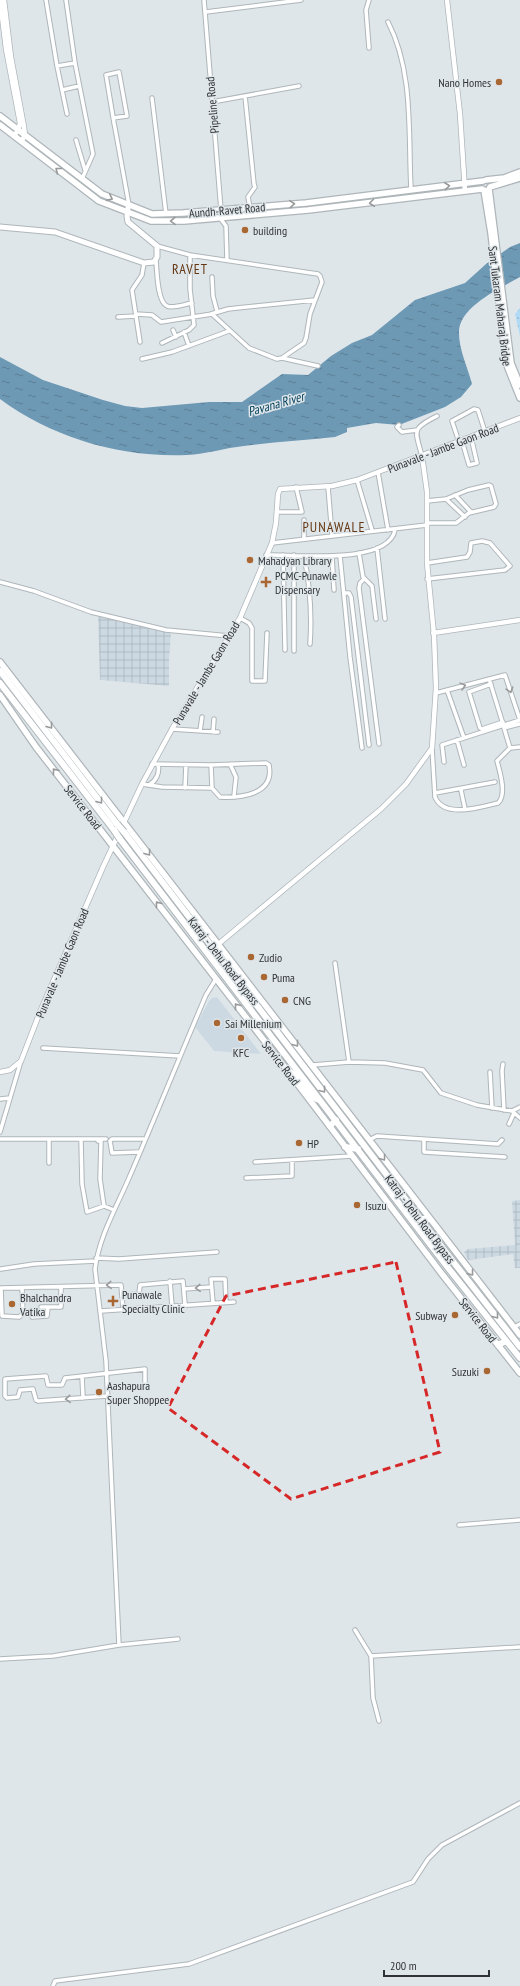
<svg xmlns="http://www.w3.org/2000/svg" width="520" height="1986" font-family="'PT Sans Narrow',sans-serif">
<defs>
<pattern id="industrial-grid" width="8" height="8" patternUnits="userSpaceOnUse"><rect width="8" height="8" fill="#ccd9e2"/><path d="M0 4h8M4 0v8" fill="none" stroke="#b0bbc2"/></pattern>
<pattern id="grass-dots" width="8" height="8" patternUnits="userSpaceOnUse"><rect width="8" height="8" fill="#b0daf5"/><path d="M2 2h.1M6 6h.1" fill="none" stroke="#98bcd3" stroke-width="1.8" stroke-linecap="round"/></pattern>
<pattern id="water-ripples" width="26" height="14" patternUnits="userSpaceOnUse"><rect width="26" height="14" fill="#6d99b5"/><path d="M2 4q2-2 4 0t4 0M15 11q2-2 4 0t4 0" fill="none" stroke="#5a7d94"/></pattern>
</defs>
<rect width="100%" height="100%" fill="#dfe6ea"/>
<path fill="#ccd9e2" d="M217,997l44,57 -47,-3 -19,-24 14,-26 3,-3z"/>
<path fill="url(#industrial-grid)" d="M98,616l73,17 -2,28v25l-69,-6z
M520,1200v68h-5l-2,-14 -45,6 -4,-8 4,-3 47,-4 -3,-44z"/>
<path fill="url(#grass-dots)" d="M520,308v28l-5,-22z"/>
<path fill="url(#water-ripples)" d="M520,243v34c-19,11 -62,30 -61,56 0,17 9,35 13,51l-11,13 -16,10 -46,18 -23,-2 -29,5v4l-12,5c-30,3 -61,5 -91,9 -19,2 -38,8 -57,9 -66,3 -134,-17 -187,-56v-42l43,23 60,20 22,6 17,2 67,-6h33l40,-28 26,1 23,-19 21,-13 20,-8 43,-35 50,-17 21,-19 24,-17z"/>
<g fill="none" stroke-linecap="round" stroke-linejoin="round">
<g stroke="#afb6ba" stroke-width="5.5">
<path id="minor" d="M46,0l11,66 18,-3 -9,-63
M204,0l17,210
M206,12l95,-12
M388,22c26,50 20,112 23,167
M369,48l-3,-38 3,-10
M75,63l18,91 -11,25
M57,66l10,48
M62,90l17,-4
M245,96l9,88 1,3 -7,10 2,11
M152,98l14,116
M212,102l87,-16
M113,118l14,-2 -8,-44 -13,3 8,48 1,5 14,77
M76,140l9,30
M220,218l6,8 1,34
M156,261c1,9 1,41 11,45 6,3 18,-2 25,-3
M212,277l1,19 4,15
M136,314l16,1 9,7 51,-8 37,34 28,11 5,-1 22,-15 2,-5 4,-24 12,-32 -2,-6 -2,-2 -128,-19 -33,-9
M211,314l17,-5 87,-9
M118,317l18,-1
M173,330l3,7
M184,332l5,14
M140,342l-8,-52 10,-15 2,-12
M162,343l27,-13 5,-5 -4,-36v-34
M282,358l36,8
M142,359l30,-7 57,-21
M399,425l-2,2 5,5 15,-2
M462,441l7,24 8,-2 -6,-26
M459,442l-7,-21 22,-12 4,1 7,22
M422,456c-7,-26 -11,-27 15,-40
M378,472l10,58
M357,480l15,50
M328,487l4,48
M455,495l16,17
M427,501l19,-2 19,18
M278,512h24l-6,-25
M427,523h29l13,-10 25,-6 2,-3 -5,-18 -2,-1 -21,5 -22,9
M304,538v-18
M272,543l155,-18
M377,548l8,71
M359,553l4,24 9,9 4,33
M266,555c26,-1 122,11 129,-25
M283,555l2,95
M294,555v96
M304,556c6,29 8,58 6,88
M340,556l10,101 12,91
M332,557l2,33
M427,563l40,-6 3,-5 1,-9 11,-2 8,2 20,23 -5,4 -78,9
M364,579l-4,4 -1,5 20,156
M0,582l34,9 57,21 75,18 63,6
M344,593h5l2,4 18,148
M240,618l9,5 3,5v53h13l2,-48
M490,682l13,42
M491,684l-22,8 11,36 2,1 21,-7
M447,690l17,48
M436,693l69,-18 15,45
M520,724l-16,4 6,20 10,-1
M172,729l46,3
M200,731l2,-14
M213,732l1,-13
M457,740l7,25
M432,748l3,49c9,22 46,10 63,6 9,-8 2,-31 -1,-42l13,-13
M444,762l-2,-17 78,-25
M152,764l59,1 55,-2 3,2c6,30 -29,33 -49,32l-8,-9 -1,-23
M230,764l6,13 -2,19
M142,784l20,3 50,1
M149,785c7,-4 11,-12 9,-20
M185,788l1,-23
M461,790l4,19
M435,793l60,-11
M335,963l14,99
M43,1048l137,8
M503,1064l-1,7 2,39
M313,1065l36,-3 36,1 38,7 18,23 36,12 35,6 8,7
M490,1072l2,36
M0,1099l10,-1
M512,1111l8,-4
M509,1124l5,-11
M0,1132l21,-71
M0,1139h106
M81,1139l1,45 5,28 17,-6
M49,1140v23
M369,1140l8,-4 121,8 4,-4
M424,1140v12l81,5
M98,1141h3l-1,38 4,27 10,4
M139,1152l-27,1 -2,-12 2,-2h32
M255,1162l97,-6
M246,1178l46,-2v-16
M96,1258l23,1 98,-7
M1,1269l33,-5 62,-3
M170,1281l2,25
M22,1288l1,26 -4,3 -17,-1 -1,-28 120,-3 2,24
M184,1289l27,-2
M122,1295l17,-1 1,-9 43,-4 2,24
M213,1303l-2,-24h14l1,23
M41,1307h20v-20
M101,1311l133,-9
M32,1317l15,-1 1,-9
M514,1327l6,-3
M82,1376l1,22
M107,1396l-69,5 -2,-1 -3,-11 -13,1 -2,7 -11,1 -2,-2v-17l41,-3 2,9h14l3,-7 80,-9v17l-28,2
M459,1525l61,-5
M355,1630l16,26 149,-9
M119,1645l-13,-284 -11,-92c4,-32 21,-61 34,-91 26,-60 51,-122 77,-183l10,-16
M371,1656l2,42 6,23
M0,1659l53,-3 66,-11 59,-6
M53,1986l2,-5 134,-17 224,-82 15,-23 14,-14 78,-42"/>
</g>
<g stroke="#afb6ba" stroke-width="6">
<path id="tertiary" d="M0,0l6,49 14,74 -2,8 -4,4
M4,0l7,57 13,70 1,9 -4,5
M447,0l13,114 5,77
M433,633l87,-13
M216,946l165,-137 25,-25 26,-36 4,-60 -2,-53 -7,-72v-71l-5,-36
M0,1072l10,-2 11,-9 19,-49 63,-145 39,-83 30,-55 68,-111 32,-75 4,-20 2,-29 2,-5 52,-3 25,-6 163,-62"/>
</g>
<g stroke="#afb6ba" stroke-width="7">
<path id="secondary" d="M0,227l55,5 89,31 10,-1 3,-5v-11l-29,-24 -1,-6 1,-8"/>
</g>
<g stroke="#afb6ba" stroke-width="8">
<path id="primary" d="M0,116l102,78 50,20 31,-1 123,-10 177,-22
M0,125l99,76 52,20h33l124,-11 174,-21
M486,180l18,-2 16,-6
M490,187l30,-9
M489,189l22,174 9,22
M484,190l7,43 15,130 14,35
M0,662l520,673
M0,695l36,52 251,323 155,204 78,99"/>
</g>
<g stroke="#afb6ba" stroke-width="8">
<path id="trunk" d="M0,671l117,153
M0,683l114,147
M124,832l331,432 65,83
M120,839l329,430 71,89
M287,1070c13,7 20,26 32,30
M330,1126l6,-6
M345,1147l13,2
M420,1219h9
M498,1345l8,-4"/>
</g>
<use href="#minor" stroke="#fff" stroke-width="3.5"/>
<use href="#tertiary" stroke="#fff" stroke-width="4.5"/>
<use href="#secondary" stroke="#fff" stroke-width="5"/>
<use href="#primary" stroke="#fff" stroke-width="5.5"/>
<use href="#trunk" stroke="#fff" stroke-width="6"/>
<g stroke="#afb6ba" stroke-width="8" stroke-linecap="butt">
<path id="trunk-bridge" d="M117,824l7,8
M114,830l6,9"/>
</g>
<use href="#trunk-bridge" stroke="#fff" stroke-width="6"/>
</g>
<defs><path id="oneway-chevron" d="M-2-3.5L2.5 0L-2 3.5" fill="none" stroke-width="1.6" stroke-linecap="round" stroke-linejoin="round"/></defs>
<g stroke="#98999a">
<use href="#oneway-chevron" transform="translate(58 170) rotate(-142)"/>
<use href="#oneway-chevron" transform="translate(447 186) rotate(-6)"/>
<use href="#oneway-chevron" transform="translate(110 198) rotate(25)"/>
<use href="#oneway-chevron" transform="translate(372 203) rotate(173)"/>
<use href="#oneway-chevron" transform="translate(292 204) rotate(-5)"/>
<use href="#oneway-chevron" transform="translate(173 221) rotate(178)"/>
<use href="#oneway-chevron" transform="translate(463 686) rotate(-15)"/>
<use href="#oneway-chevron" transform="translate(510 690) rotate(72)"/>
<use href="#oneway-chevron" transform="translate(50 726) rotate(52)"/>
<use href="#oneway-chevron" transform="translate(55 771) rotate(-128)"/>
<use href="#oneway-chevron" transform="translate(100 801) rotate(52)"/>
<use href="#oneway-chevron" transform="translate(148 853) rotate(53)"/>
<use href="#oneway-chevron" transform="translate(158 904) rotate(-128)"/>
<use href="#oneway-chevron" transform="translate(237 1006) rotate(-128)"/>
<use href="#oneway-chevron" transform="translate(296 1044) rotate(52)"/>
<use href="#oneway-chevron" transform="translate(323 1090) rotate(53)"/>
<use href="#oneway-chevron" transform="translate(383 1158) rotate(53)"/>
<use href="#oneway-chevron" transform="translate(471 1273) rotate(52)"/>
<use href="#oneway-chevron" transform="translate(109 1285) rotate(177)"/>
<use href="#oneway-chevron" transform="translate(198 1288) rotate(177)"/>
<use href="#oneway-chevron" transform="translate(496 1316) rotate(52)"/>
<use href="#oneway-chevron" transform="translate(68 1399) rotate(176)"/>
</g>
<path fill="none" stroke="#d62828" stroke-width="3" stroke-dasharray="8 5" stroke-linejoin="round" d="M396,1262l44,190 -149,47 -123,-91 58,-112z"/>
<g fill="#a96733" stroke="#dfe6ea" stroke-width="1.5">
<circle cx="499" cy="82" r="4"/>
<circle cx="245" cy="230" r="4"/>
<circle cx="250" cy="560" r="4"/>
<path d="M264 576h4v4h4v4h-4v4h-4v-4h-4v-4h4z"/>
<circle cx="251" cy="957" r="4"/>
<circle cx="264" cy="977" r="4"/>
<circle cx="285" cy="1000" r="4"/>
<circle cx="217" cy="1023" r="4"/>
<circle cx="241" cy="1038" r="4"/>
<circle cx="299" cy="1143" r="4"/>
<circle cx="357" cy="1205" r="4"/>
<path d="M111 1295h4v4h4v4h-4v4h-4v-4h-4v-4h4z"/>
<circle cx="12" cy="1304" r="4"/>
<circle cx="455" cy="1315" r="4"/>
<circle cx="487" cy="1371" r="4"/>
<circle cx="99" cy="1392" r="4"/>
</g>
<g text-anchor="middle" dominant-baseline="central" stroke-width="3" stroke-linejoin="round" paint-order="stroke">
<g font-size="12" fill="#303335" stroke="#dfe6ea" text-anchor="start">
<text x="491" y="82" text-anchor="end">Nano Homes</text>
<text x="253" y="230">building</text>
<text x="258" y="560">Mahadyan Library</text>
<text x="275" y="575">PCMC-Punawle<tspan x="275" dy="14">Dispensary</tspan></text>
<text x="259" y="957">Zudio</text>
<text x="272" y="977">Puma</text>
<text x="293" y="1000">CNG</text>
<text x="225" y="1023">Sai Millenium</text>
<text x="241" y="1052" text-anchor="middle">KFC</text>
<text x="307" y="1143">HP</text>
<text x="365" y="1205">Isuzu</text>
<text x="122" y="1294">Punawale<tspan x="122" dy="14">Specialty Clinic</tspan></text>
<text x="20" y="1297">Bhalchandra<tspan x="20" dy="14">Vatika</tspan></text>
<text x="447" y="1315" text-anchor="end">Subway</text>
<text x="479" y="1371" text-anchor="end">Suzuki</text>
<text x="107" y="1385">Aashapura<tspan x="107" dy="14">Super Shoppee</tspan></text>
</g>
<g font-size="12" fill="#303335" stroke="#dfe6ea">
<text transform="translate(212 105) rotate(-95)">Pipeline Road</text>
<text transform="translate(227 210) rotate(-5)">Aundh-Ravet Road</text>
<text transform="translate(500 306) rotate(83)">Sant Tukaram Maharaj Bridge</text>
<text transform="translate(443 448) rotate(-21)">Punavale - Jambe Gaon Road</text>
<text transform="translate(206 673) rotate(-59)">Punavale - Jambe Gaon Road</text>
<text transform="translate(83 807) rotate(52)">Service Road</text>
<text transform="translate(224 961) rotate(52)">Katraj - Dehu Road Bypass</text>
<text transform="translate(62 963) rotate(-67)">Punavale - Jambe Gaon Road</text>
<text transform="translate(281 1063) rotate(52)">Service Road</text>
<text transform="translate(420 1219) rotate(53)">Katraj - Dehu Road Bypass</text>
<text transform="translate(478 1320) rotate(52)">Service Road</text>
</g>
<g font-size="13" font-style="italic" fill="#003d59" stroke="#dfe6ea">
<text transform="translate(276 404) rotate(-16)">Pavana River</text>
</g>
<g font-size="14" letter-spacing="1" fill="#643712" stroke="#dfe6ea">
<text x="190" y="269">RAVET</text>
<text x="334" y="527">PUNAWALE</text>
</g>
</g>
<path d="M384 1970v6h105v-6" fill="none" stroke="#303335" stroke-width="2"/>
<text x="390" y="1970" font-size="12" fill="#303335" stroke="#dfe6ea" stroke-width="3" paint-order="stroke">200 m</text>
</svg>
